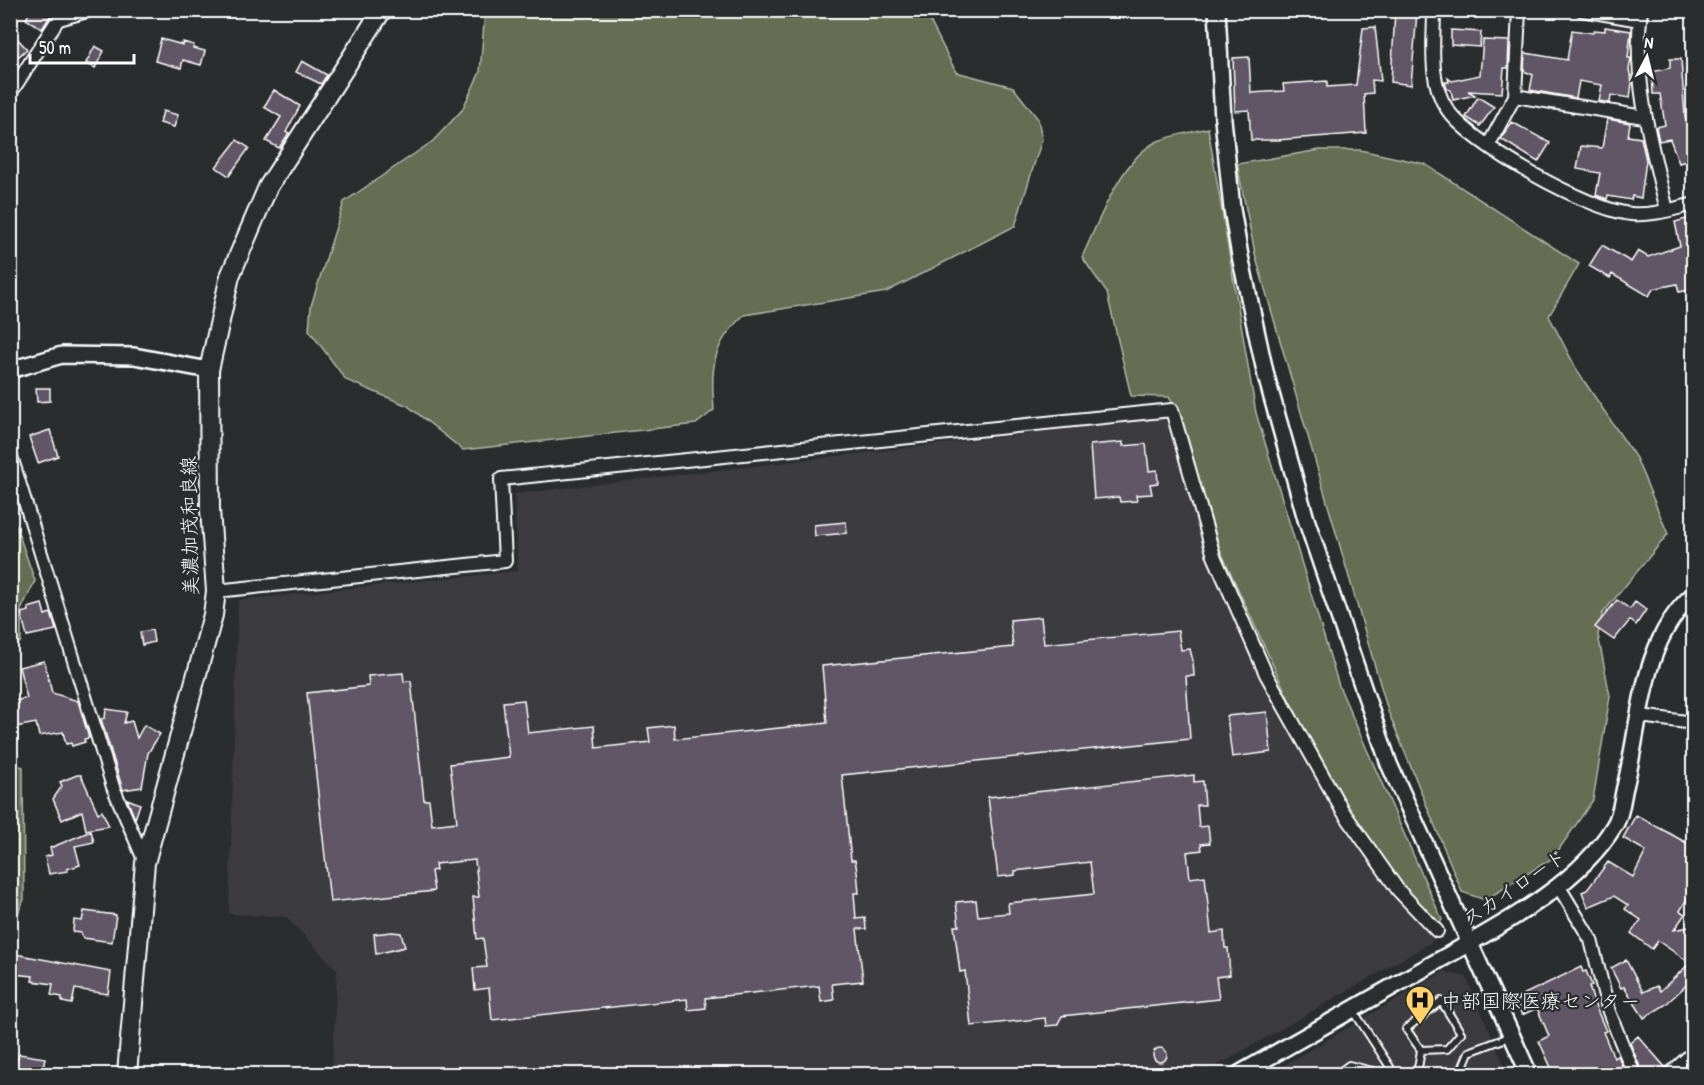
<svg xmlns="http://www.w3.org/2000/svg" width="1704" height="1085" font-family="'Patrick Hand','Klee One',sans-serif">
<rect width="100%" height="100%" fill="#2a2d2e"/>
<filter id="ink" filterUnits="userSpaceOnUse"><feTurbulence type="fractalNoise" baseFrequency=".0167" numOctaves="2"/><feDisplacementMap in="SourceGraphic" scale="12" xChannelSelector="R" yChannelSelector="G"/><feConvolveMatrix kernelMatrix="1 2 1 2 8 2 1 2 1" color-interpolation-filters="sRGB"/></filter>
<g filter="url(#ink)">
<path fill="#3a3a3f" d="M1179,416l42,136 93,202 119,181 -1,7 -229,132h-868l-3,-1 5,-103 -51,-53 -57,-3 9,-314 280,-29 -4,-77z
M1445,971l21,6 42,97h-239z"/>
<path fill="#666d52" stroke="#b2b6a8" stroke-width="1.5" d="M485,11h440l31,61 57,15 25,32 4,20 -27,87 -129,66 -142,23c-33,30 -33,54 -30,95l-18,14 -233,26 -55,-44 -62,-26 -37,-50 2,-24 33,-104 89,-61 29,-31 18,-38z
M1208,128l48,285 83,273 103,234 -9,15 -58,-82 -61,-99 -93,-202 -42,-136 -10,-19 -38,-1 -24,-103 -25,-36c17,-36 39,-99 76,-116 16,-6 34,-9 50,-13z
M1320,150h40l65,14 154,100 -30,52 29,56 58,86 32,76 -66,80 -4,21 12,61 -17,104 -40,58 -68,42 -23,-8 -74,-181 -132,-453 -19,-94z
M10,509l25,72 -14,29v31l-10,11z
M11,763l12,4 1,132 -13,31z"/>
<path fill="#615766" stroke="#fff" stroke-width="1.5" d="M31,10h23l-12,19 -16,-10z
M1395,11l22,1 -6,73 -20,-3z
M1375,27l6,54 -9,-1 1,13 -9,1 2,39 -89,7h-26l-2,-30 -14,1 -2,-53 16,-1 2,36 33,-2 -1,-7 44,-3v6l29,-2 7,-57z
M1605,27l26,4 -3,27h3l-2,12 3,12 -2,16 -19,-3 -1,8 -11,-2 3,-16 -23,-4 -3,17 -46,-8 3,-15 -9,-4 1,-18 42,7 5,-30 21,3 1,-3 11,1z
M1451,30l30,2 -1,15 -29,-2z
M10,31l17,18 -17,15z
M161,39l22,6v-3l11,3 -1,3 12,3 -4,14 -18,-5 -2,8 -26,-7z
M1483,40l26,1 -1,27h-4l-2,25 -34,-2 7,4 -22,5 -2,-10 -4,-1 -2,-7h4l-1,-4 4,3 28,-6z
M95,46l9,5 -9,17 -9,-5z
M1670,59h11l4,58 9,28v14l-15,4 -9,-24 -11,2 -3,-14 9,-2 -5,-31h-7l-1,-22 18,-4z
M302,61l25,14 -6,9 -25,-12z
M274,90l26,16 -14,26 3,1 -10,15 -13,-7 15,-24 -17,-10z
M1478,97l16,10 -14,19 -14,-9z
M163,111l15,4 -4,12 -14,-4z
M1607,119l23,4 -2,13 13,2 5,22 -5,38 -9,-2 -1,4 -23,-4 -1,3 -11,-4 4,-22 -23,-4 4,-23 21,2z
M1512,122l38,21 -12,19 -37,-23z
M237,140l12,8 -20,28 -13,-9z
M1694,217v72l-15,3 -2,-8 -24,5 -4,7 -37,-22 -2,4 -21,-12 13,-21 29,17 7,-11 10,6 32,-11 -5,-24z
M36,388h14v13l-13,1z
M50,430l8,26 -20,7 -9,-26z
M1123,442v4l23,-2 3,27 8,-1 1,13 -8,1 2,10 -16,1 1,6 -17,1 -1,-5 -25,2 -4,-54z
M846,522l1,11 -32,3 -1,-11z
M1617,600l13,9 5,-7 11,8 -10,15 -6,-5 -16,20 -19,-13z
M42,604l3,11 6,-2 5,17 -29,6 -6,-23 8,-2 -1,-3z
M1041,617l3,27 134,-13 3,19 9,-1 3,12 1,15h-8l4,63 -348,36 9,85h4l2,11 2,22h-5l2,26 9,-1 1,11h-9l6,52 -31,3 2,16 -13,2 -2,-16 -114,12 1,10 -18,2 -1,-11 -195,21 -3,-32 -14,2 -2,-22 14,-1 -4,-29 -6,1 -4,-42h6l-4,-37 -40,4 1,6 -5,1 3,20 -104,11 -23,-209 62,-7 -1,-10 35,-3 1,9 7,-1 13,119h5l3,25 25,-3 -7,-58 59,-7 -6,-55 21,-2 4,33 66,-7 2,22 54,-6 -2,-14 26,-3 1,14 152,-16 -5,-57 191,-19 -3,-27z
M152,630l2,12 -12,3 -2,-13z
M44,661l8,32 26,8 11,37 -5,1 1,3 -13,4 -1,-3 -5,1 -3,-12 -24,4 -3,-13 -26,5v-26l17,-4 -8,-31z
M106,709l21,3 -3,11 8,-2 5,17 7,-13 16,9 -12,19 -6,34 -19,3 -22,-71 4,-1z
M1267,712l4,40 -39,5 -5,-41z
M77,775h4l17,38 4,-2 7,15 -23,4 -4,-19 -20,9 -9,-21 9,-13 -2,-4z
M1194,775v7l9,-1 2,24h-8l2,22 9,-1 2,17 -9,1 1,6 -15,2 3,26 15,-2 6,57 13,-2 1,17h3l2,27 -14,2 3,22 -157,17 -5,9 -11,1 -1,-8 -74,8 -6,-55 -5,1 -6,-46h5l-3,-24 20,-2 2,16 31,-3 -1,-10 86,-9 -4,-32 -75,9v4l-17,2 -10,-80z
M127,799l13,5 -5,15z
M1636,815l58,32v40l-14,24 5,3 -11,16 20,-4v52l-29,27 -21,13 -20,-31 -3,1 -10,-20 15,-8 17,32 14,-6 3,5 30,-28 -32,-22 -6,8 -21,-16 10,-13 -16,-11 3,-4 -14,-9 -26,11 -6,-15 5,-2 21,-28 25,15 13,-26 -23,-13z
M91,831l3,11 -19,4 5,19 -13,4 1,2 -19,3 -4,-17 7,-2 -2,-7z
M84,911l32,4 -4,27 -29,-4 -2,-5 -8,-1 1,-12 8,1z
M392,932l9,1 4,14 -29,7 -2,-20z
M15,954l96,18 -3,22 -33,-5 -3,15 -10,-2v-5l-11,-2 2,-11 -21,-3 1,-5 -20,-2z
M1581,967l2,5 3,-1 6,14 -3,1 5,17 12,28 -3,1 11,26 4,-3 6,17 -6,2h-64l-15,-33 10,-5 -12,-28 -15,7 -7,-14 4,-2 -1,-2z
M1638,1036l27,31 -3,7h-12l-10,-7 -10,-24z
M1153 1055a7 7 0 1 1 14 0a7 7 0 1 1-14 0Z
M19,1054l26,4 -3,16h-21l-8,-3z"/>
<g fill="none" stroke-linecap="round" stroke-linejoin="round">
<g stroke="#fff" stroke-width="10">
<path id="service" d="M1353,1010l37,57 -1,7
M1337,1074l12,-9 35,9
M1417,1074l4,-24 -15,-21 35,-28 20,32 -14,16 -26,1
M1460,1074l9,-22 43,-16"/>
</g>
<g stroke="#fff" stroke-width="16">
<path id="minor" d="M1434,10c0,32 -6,71 13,99 24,36 141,101 184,105 21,2 42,-5 63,-10
M1582,10l58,10
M1641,10c-9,68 10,135 26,200
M59,19l32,-9
M10,94l54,-84
M1515,96l129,21
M1488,146l27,-50 4,-86
M10,453l103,334 32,75
M216,591l289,-30 -4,-82 671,-69 42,146 52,118 76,136 56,80 39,41
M1640,716l54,7
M1559,887l32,53 18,72 25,62
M1670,1074l24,-22"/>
</g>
<g stroke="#fff" stroke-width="20">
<path id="tertiary" d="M1217,10l6,109 9,90 8,47 26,120 40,143 83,245 140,310
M10,370l52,-15 72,1 75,14
M1239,1074c60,-34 121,-69 181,-103 64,-37 156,-81 194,-145 7,-10 8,-27 11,-39 16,-63 15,-147 69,-193"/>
</g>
<g stroke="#fff" stroke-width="22">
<path id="primary" d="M127,1074l18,-211 68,-248 3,-24 -6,-81 -1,-140 21,-94 38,-89 114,-177"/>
</g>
<use href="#service" stroke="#2a2d2e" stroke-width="6"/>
<use href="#minor" stroke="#2a2d2e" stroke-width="12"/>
<use href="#tertiary" stroke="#2a2d2e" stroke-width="15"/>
<use href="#primary" stroke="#2a2d2e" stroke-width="18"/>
</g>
</g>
<defs>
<g id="hospital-pin" transform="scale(1.5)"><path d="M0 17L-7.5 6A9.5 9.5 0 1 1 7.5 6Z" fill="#ffd166" stroke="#2a2d2e"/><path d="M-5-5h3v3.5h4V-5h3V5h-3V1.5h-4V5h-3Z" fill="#111"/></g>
</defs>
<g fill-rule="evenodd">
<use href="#hospital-pin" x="1420" y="1000"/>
</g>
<g text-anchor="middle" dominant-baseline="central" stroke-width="4.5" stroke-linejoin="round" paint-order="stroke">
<g font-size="20" fill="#fff" stroke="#2a2d2e">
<text transform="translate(189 526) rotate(-91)">美濃加茂和良線</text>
<text transform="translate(1514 887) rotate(-34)">スカイロード</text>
</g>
<g font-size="20" fill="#fff" stroke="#2a2d2e" text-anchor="start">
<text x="1441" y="1000">中部国際医療センター</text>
</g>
</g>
<rect width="1704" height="1085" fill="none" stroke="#2a2d2e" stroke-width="36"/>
<rect x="18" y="18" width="1668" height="1049" fill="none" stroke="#fff" stroke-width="2" filter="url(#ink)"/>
<g transform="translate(1647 57) rotate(7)" stroke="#2a2d2e" stroke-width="4.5" paint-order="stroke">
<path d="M0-4.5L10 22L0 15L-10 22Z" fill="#ffffff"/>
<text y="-9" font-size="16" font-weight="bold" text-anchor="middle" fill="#ffffff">N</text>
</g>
<path d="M30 54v9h104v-9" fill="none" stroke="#ffffff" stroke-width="3"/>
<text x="39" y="54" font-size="18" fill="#ffffff" stroke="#2a2d2e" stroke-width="4.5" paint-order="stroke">50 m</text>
</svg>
